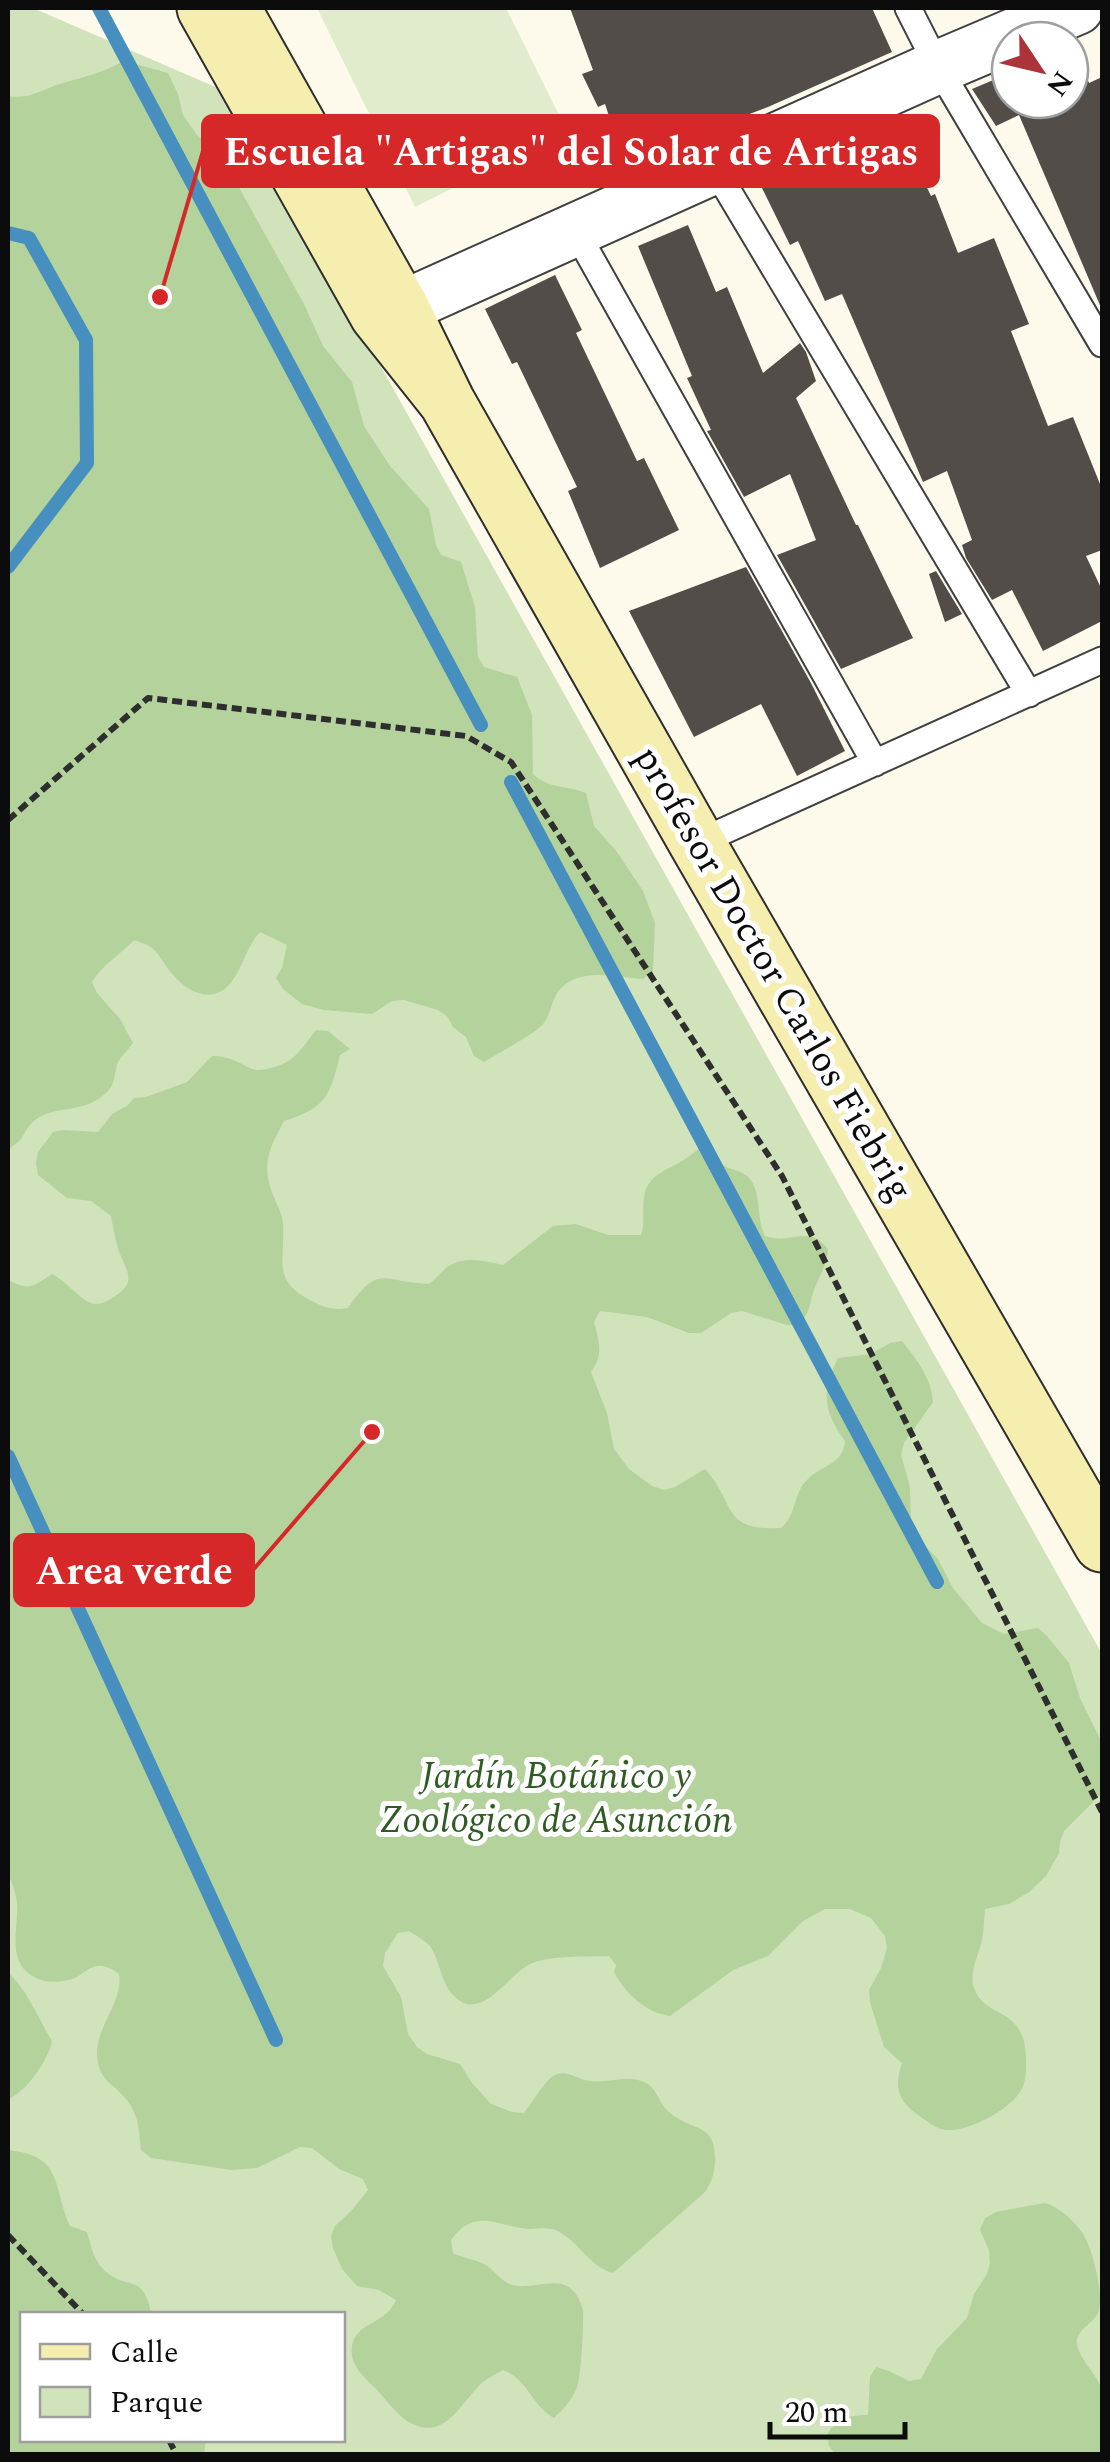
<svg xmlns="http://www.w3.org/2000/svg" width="1110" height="2462" font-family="Spectral,serif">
<rect width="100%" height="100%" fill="#fdfaec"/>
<path fill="#d0e3ba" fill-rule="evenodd" d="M8,8h25l194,84 875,1562v800h-1094zM22,2314h320v126h-320z"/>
<path fill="#b4d29b" d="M124,61l44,12 10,21 5,21 14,20 18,15 13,18 76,136 19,42 29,36 12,44 26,40 39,43 7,36 5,10 20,7 14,45 3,50 6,10 33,10 15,38 1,59c15,15 33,11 53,19l8,33 23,26 26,39 12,32 -2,48 -10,8c-28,-2 -69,-14 -87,16 -5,9 -6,21 -13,29 -7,9 -46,30 -59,38l-10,-6 -8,-19 -13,-10 -6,-11 -9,-6 -34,-10 -12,1 -20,13 -48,-4 -22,-6 -19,-15 -7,-11 6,-10 5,-23 -27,-13c-15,16 -17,38 -32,54 -17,17 -40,6 -54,-10 -7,-7 -12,-18 -19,-25 -6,-7 -13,-8 -21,-11 -13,14 -33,26 -42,42l5,11 23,26 13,24c-4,6 -11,12 -15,19 -4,10 -2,20 -10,29 -22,24 -55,13 -74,30 -12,10 -7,18 -26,28v-1053c21,4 35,-7 55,-13 22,-6 41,-11 61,-22z
M316,1030l12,1 22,18 -10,6c-10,41 -14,53 -56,66 -15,28 -23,43 -11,74 4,10 10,20 10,30 2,35 -11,56 27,75 14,7 22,11 38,8 32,-46 36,-25 81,-24 7,-5 12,-12 18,-17 18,-12 37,-6 56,-2l50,-39 23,-2 32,11h33c5,-14 0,-28 4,-42 4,-18 22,-23 37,-32 7,-4 13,-10 20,-14 6,5 12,12 19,17 10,7 21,5 29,15 12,16 6,40 15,57 26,10 42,-13 63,13 -1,18 -11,30 -16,47 -3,13 -4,20 -14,29h-11l-45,-14 -11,2 -30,20h-12l-42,-16 -47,-6 -6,11c5,19 10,33 -3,50l16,41 7,36 15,20 23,17 12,4 11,-3 30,-18c32,36 16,62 76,59 16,-13 12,-36 27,-49 15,-15 35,-14 37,-38 -22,-30 -24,-49 -7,-83l33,-4 19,-11 12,-2c15,19 29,36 31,61l-29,41 -3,12 9,32 1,35 4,10 6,10 17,17 15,29 29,35 22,11 34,-6 9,8 22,27 11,35 22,45v50l-38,38 -4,11 -1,11 -13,23 -17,16 -20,12 -24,5c-1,10 -1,21 -3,31 -3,14 -12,30 -9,45 10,37 54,17 53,78 0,7 0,16 -3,23 -8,22 -55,46 -77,44 -8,-1 -14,-5 -21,-10 -24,-16 -33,-28 -23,-57l-18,-16 -14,-45 -1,-12 12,-22 6,-20 -2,-12 -14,-18 -21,-9h-25l-22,12 -35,35 -35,14 -63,46c-24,-3 -45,-23 -56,-44l2,-7 -7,-9c-22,1 -59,-1 -79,8 -23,11 -49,61 -77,31 -13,-14 -13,-36 -24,-50 -5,-5 -14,-10 -20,-14l-11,2 -13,20 -2,13 18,31 7,37 9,13 10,7 33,10 12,19 19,21 21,8 12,1c8,-10 20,-31 29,-37 12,-8 25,4 37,5 19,3 35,-7 54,1 13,5 14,20 24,29 23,22 49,9 47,52 -1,12 -4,20 -10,29l-92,81c-23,-6 -33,-30 -55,-42 -13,-6 -24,0 -37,-3 -30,-5 -48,-18 -70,12l2,13c10,5 20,6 29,10 12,5 18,19 31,22 17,5 38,-7 54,1 8,4 14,15 16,25 1,11 -2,66 -6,76 -4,12 -14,23 -23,31 -22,-12 -26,-39 -51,-48 -7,4 -15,8 -20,12 -19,16 -36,57 -68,43 -16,-6 -28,-25 -40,-37 -13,-13 -28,-26 -22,-46 6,-20 34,-19 43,-42l-17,-10 -22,-4 -15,-17 -9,-21 -2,-12 4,-10 17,-16 16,-20 -5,-11 -24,-10 -27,-21 -12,-1 -43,21 -25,2 -81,-12 -10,-8c-2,-19 -2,-36 -15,-51 -14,-17 -27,-18 -29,-44 -1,-29 27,-54 22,-81 -7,-5 -13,-9 -22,-8 -7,1 -14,7 -20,11 -14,6 -32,7 -45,-1 -26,-17 -13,-49 -15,-73 -1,-10 -5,-21 -9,-29v-594c21,11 25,7 44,-6 14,7 28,25 39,29 9,3 16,-2 23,-6 26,-16 10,-28 4,-49 -3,-10 -5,-21 -7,-32l-20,-15 -24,-3 -29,-23 -2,-12 2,-11 15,-20 10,-2 35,2 14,-18 15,-8 7,-8 12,-1 41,-15 25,-26c16,0 24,5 38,12 9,4 15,1 24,-1 22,-6 28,-19 42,-37z
M8,1972c20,19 30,46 44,69 -3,18 -27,53 -44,58z
M8,2150c56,6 44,35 62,76l17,6c4,13 6,27 16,37 23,23 41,2 48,45h-129v126h184l-2,14h-196z
M1045,2203c14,4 27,16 36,28 11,14 24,66 17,82 -6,12 -23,17 -21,31 2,15 17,27 23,41 7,16 3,51 2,69h-267l-6,-8 -2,-11c10,-17 22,-20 41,-20l2,-38 6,-10 13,4 20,10 12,-2 16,-30 30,-31 7,-24 13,-20 3,-11 -1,-13 -9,-20 5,-12 11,-6z"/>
<path fill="#e0eccb" d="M317,8h189l61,123 -152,76z"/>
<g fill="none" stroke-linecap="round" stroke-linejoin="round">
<path stroke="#468fbe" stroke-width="14" d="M99,8l382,717
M8,233l21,5 57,102 1,123 -79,104
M511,782l426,800
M8,1456l268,584"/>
</g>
<path fill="#534d49" d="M570,8h302l20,44 -124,55 -71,27 2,6 -74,24 -20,-60 -7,3 -16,-33 11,-4z
M1074,46l15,37 13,-6v233l-83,-195 -23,11 -24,-37 38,-16v27h60v-53z
M895,121l36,75 4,-2 23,59 36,-15 35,86 -18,7 37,95 25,-9 29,72v61l-16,6 16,34v31l-59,30 -31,-61 -20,10 -26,-42 -4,-13 10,-5 -25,-69 -24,11 -81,-188 -17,7 -27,-60 -8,4 -28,-57z
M688,225l28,67 11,-5 36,86 37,-30 6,9 10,29 -20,17 60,127h2l55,113 -72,31 -64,-114 39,-15 -26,-66 -46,23 -37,-66 4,-1 -24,-52 5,-2 -54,-130z
M555,275l27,55 -6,3 61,128 7,-3 35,72 -79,38 -32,-77 9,-4 -60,-125 -5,2 -27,-55z
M746,567l65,116 34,68 -48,25 -36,-72 -67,33 -65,-126z
M936,571l26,43 -17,8 -16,-48z"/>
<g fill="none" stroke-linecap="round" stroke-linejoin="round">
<g stroke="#3f3f3f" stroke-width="29">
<path id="lane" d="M908,8l30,59 164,277
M715,169l314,525
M575,230l300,533
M697,843l405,-183"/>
</g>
<g stroke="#3f3f3f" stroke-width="56">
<path id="street" d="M401,308l537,-241 139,-59"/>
</g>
<g stroke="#2e2e2e" stroke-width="59">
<path id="secondary" d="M205,8l173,307 69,87 -46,-94 -169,-300
M447,402l250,441 405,701"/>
</g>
<path stroke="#2e2e2e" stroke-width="6" stroke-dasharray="10 5" stroke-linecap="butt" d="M8,820l140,-122 318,38 45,26 271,414 320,636
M8,2235l75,79
M169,2440l7,14"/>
<use href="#lane" stroke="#fff" stroke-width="25"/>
<use href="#street" stroke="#fff" stroke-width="52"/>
<use href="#secondary" stroke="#f6eeae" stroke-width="55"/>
</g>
<g text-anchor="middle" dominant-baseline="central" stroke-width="10" stroke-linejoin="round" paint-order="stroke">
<g font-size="38" fill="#0c0c0c" stroke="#fff">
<text transform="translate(773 974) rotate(60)">profesor Doctor Carlos Fiebrig</text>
</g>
<g font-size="38" font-style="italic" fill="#305c24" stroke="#fff">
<text x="556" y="1777">Jardín Botánico y<tspan x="556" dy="44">Zoológico de Asunción</tspan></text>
</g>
</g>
<path fill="none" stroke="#d62828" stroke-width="4" d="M160 297L203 151M372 1432L253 1570"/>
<g fill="#d62828" stroke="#fff" stroke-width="4">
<circle cx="160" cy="297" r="10"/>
<circle cx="372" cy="1432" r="10"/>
</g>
<g fill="#d62828" stroke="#d62828" stroke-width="4">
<rect x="203" y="116" width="735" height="70" rx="10"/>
<rect x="15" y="1535" width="238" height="70" rx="10"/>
</g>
<g font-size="40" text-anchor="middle" font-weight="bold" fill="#fff">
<text x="571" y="165">Escuela "Artigas" del Solar de Artigas</text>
<text x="134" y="1584">Area verde</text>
</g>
<rect width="1110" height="2462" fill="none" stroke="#0c0c0c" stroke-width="20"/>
<rect x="20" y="2312" width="325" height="130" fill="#ffffff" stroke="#9e9e9e" stroke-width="2.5"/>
<rect x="40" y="2344" width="50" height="15" fill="#f6eeae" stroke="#9e9e9e" stroke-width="2.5"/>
<text x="110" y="2362" font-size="30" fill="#0c0c0c">Calle</text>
<rect x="40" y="2387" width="50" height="30" fill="#d0e3ba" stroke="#9e9e9e" stroke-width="2.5"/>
<text x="110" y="2412" font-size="30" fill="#0c0c0c">Parque</text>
<g transform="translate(1040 70) rotate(125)"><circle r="48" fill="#ffffff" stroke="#9e9e9e" stroke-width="2.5"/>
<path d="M0-8L18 38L0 25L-18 38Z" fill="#ac333a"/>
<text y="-15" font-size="28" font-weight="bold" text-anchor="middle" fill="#0c0c0c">N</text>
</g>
<path d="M770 2422v15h135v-15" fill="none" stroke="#0c0c0c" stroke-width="5"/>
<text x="785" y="2422" font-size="30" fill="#0c0c0c" stroke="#ffffff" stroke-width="8" paint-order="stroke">20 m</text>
</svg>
